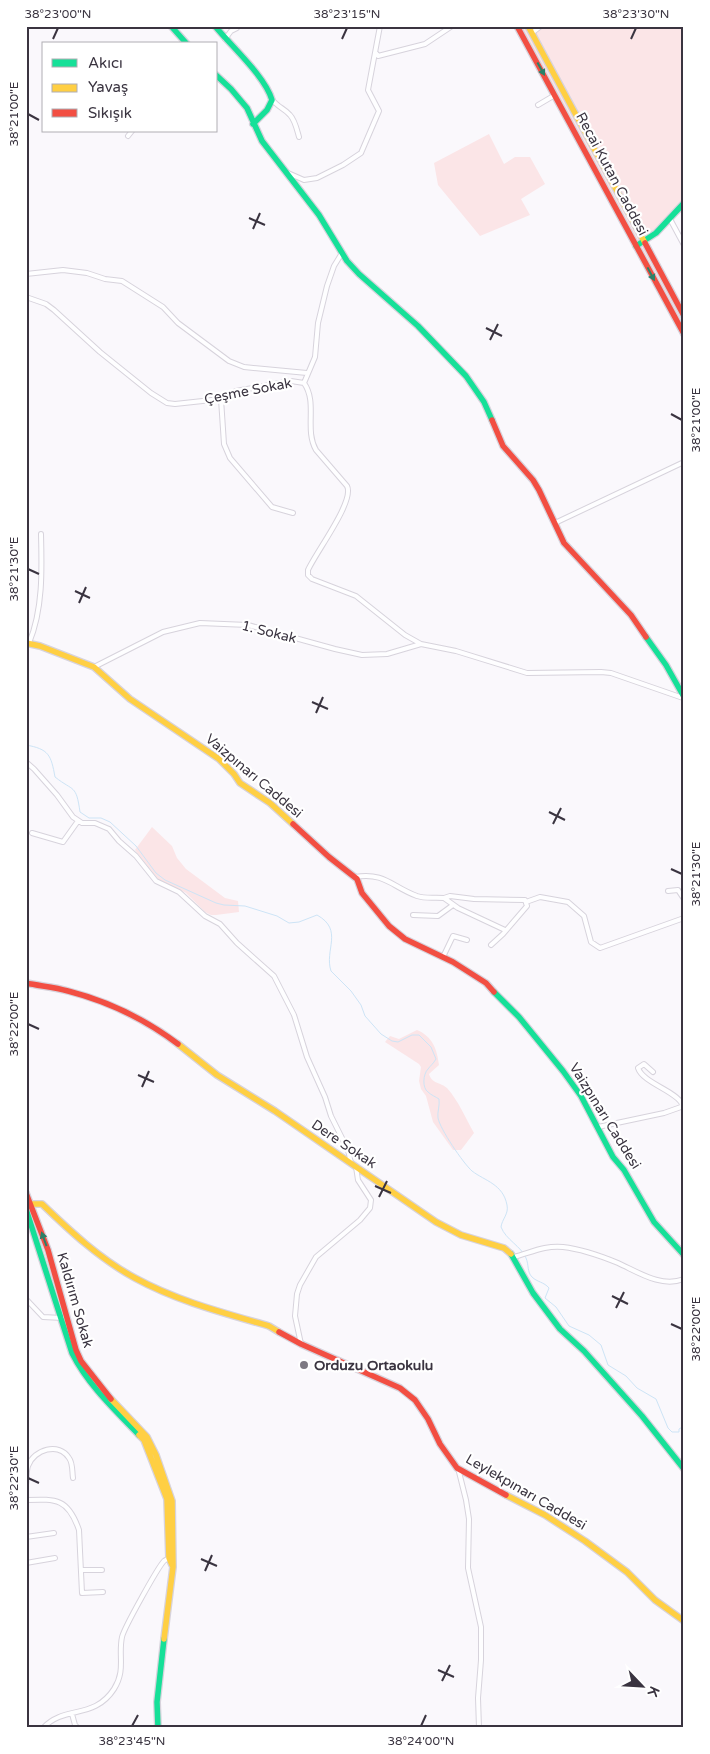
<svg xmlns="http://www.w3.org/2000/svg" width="710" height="1754" font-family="'Varela Round',sans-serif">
<rect width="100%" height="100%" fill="#faf8fc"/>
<path fill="#fbe5e7" d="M521,26h4l114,213 -2,2z
M540,26h144v178l-40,38 -112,-209z
M489,134l15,30 11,-7h15l15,27 -24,15 9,16 -50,21 -42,-51 -4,-22z
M644,247l40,75v6l-43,-80z
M152,827l20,19 5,12 9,11 39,29 13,3 1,11 -23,3h-5l-6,-3 -19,-19 -28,-14 -23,-29z
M417,1030c16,7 20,19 22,35l-10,9c3,10 11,8 18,14 11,12 19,31 27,45l-13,17h-8l-20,-28 -7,-26 -5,-7 -2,-8 2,-14 -2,-3 -34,-22 5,-6 9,3z"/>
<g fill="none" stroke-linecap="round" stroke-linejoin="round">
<path stroke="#cde4f6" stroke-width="1" d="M26,745c23,4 25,10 29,32 19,15 21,7 25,35l9,6h12l9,4 26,24 20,27 9,7 51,23 8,2 21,1 32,10 12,7 10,-1 18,-7c27,15 7,35 14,56l20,20 10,14 4,11 16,18 11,7 6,1 14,-7h7l12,12 5,12c-3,5 -5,6 -8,10 -5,5 -6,19 0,23 3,3 8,5 11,7 1,6 -2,14 -1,19 2,11 25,45 34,53 13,10 31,13 35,34 2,9 -5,14 -6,22 5,13 20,19 25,31 3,7 1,14 6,19 5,5 12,5 17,11l-4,10 11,9 13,19 20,9 12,10 7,20 18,11 11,12 19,11 12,29 4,4h7v-3l5,-3"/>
<g stroke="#d7d3dc" stroke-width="6">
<path id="street" d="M532,33l9,-7
M225,39l6,-8 6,-3 1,-2
M376,53l2,3 47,-12 27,-18
M272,99c5,8 12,9 18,16 5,5 7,15 9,22
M538,105l17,-10
M128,136l4,-5
M288,173l16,7 13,-2 26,-13 18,-12 18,-42 -11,-21 12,-64
M670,219l14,26
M26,274l37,-4 24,3 18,6 17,2 41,26 15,16 51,38 15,6 63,6
M26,297l20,7 8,6 46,42 51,41 16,10 8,1 46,-5 15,-8 55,-10 13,2c14,20 0,46 12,67l31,36c8,15 -31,66 -39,84v5l4,4 44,17 49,39 16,9 35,7 71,22 74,-1 10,1 72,25
M304,383l11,-26 3,-34 9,-37 7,-20 8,-13
M221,399l3,45 6,14 42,49 21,6
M555,523l129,-61
M29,643c14,-33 13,-73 12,-109
M94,667l69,-35 37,-9 48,2 87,24 27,6 25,-1 34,-10
M26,762l8,7 23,26 16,22 9,6h13l14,6 10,12 17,15 20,25 23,11 26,24 15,8 17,19 37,33 20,39 13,42 18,40 6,19 17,34 3,13
M32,833l31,9 15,-21
M355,877c30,-5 37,10 62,19 9,3 18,1 27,2
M668,891l10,-1 6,9
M526,902l14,-5 28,5 16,14 7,26 9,6 84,-30
M413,915l25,1 15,-11
M491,945l12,-11 24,-28 -2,-6 -51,-1 -24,-3 -6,2 14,10 47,22
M443,957l10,-21 14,4
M598,1127l66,-14 17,-6 1,-3c-6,-13 -39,-21 -44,-36l6,-4 9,8
M514,1257c16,-4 31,-12 49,-10 18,2 38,9 55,16 20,9 43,25 66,16
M26,1299l17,18 19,1
M301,1344l-6,-28 2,-22 3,-9 16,-28 44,-37 10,-12 1,-8 -13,-20 -2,-13
M458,1468l8,32 3,19 -1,49 13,59v33l-3,38 1,30
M26,1485c1,-6 0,-13 2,-19 6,-17 31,-24 41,-8 4,5 3,14 4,20
M26,1500c30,-1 42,-2 53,30l3,63 21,-1
M26,1537l28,-4
M26,1563l29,-5
M81,1570h21
M72,1714l3,11 3,3
M43,1728c21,-23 51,-8 71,-39 12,-19 4,-33 8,-52 2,-9 36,-70 42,-76 1,-1 6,-3 7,-4"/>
</g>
<g stroke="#d7d3dc" stroke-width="8">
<path id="fast" d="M171,26l16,18
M215,26c16,20 50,50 57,74l-5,10 -14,14
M216,75l15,14 16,19 15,33 57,74 28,46 12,13 59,52 48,50 18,26 8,18
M636,246l20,-13 28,-30
M646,637l20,28 18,32
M494,992l25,25 44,54 18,25 32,61 11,13 30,52 30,33
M26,1209l46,144c16,32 43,57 67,82
M511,1254l22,39 27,36 24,22 58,65 42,53
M158,1728l-1,-26 7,-63"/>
</g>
<g stroke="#d7d3dc" stroke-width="8">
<path id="slow" d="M528,26l117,217
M26,643l14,3 54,21 36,32 89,60 15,15 6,9 30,20 23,21
M178,1044l39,31 58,36 161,111 25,13 43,13 7,6
M26,1204h16c28,27 58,55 93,74 42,23 89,35 134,48l10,6
M111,1399l36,38 9,18 16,46 1,66 -9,72
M139,1435l5,5 23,59 2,59 3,7
M506,1495l39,20 40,26 42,31 28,28 29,21"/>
</g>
<g stroke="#d7d3dc" stroke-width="8">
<path id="jam" d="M517,26l167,308
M645,243l39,73
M492,420l11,26 30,34 6,10 25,53 67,72 15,22
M293,824l36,33 28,22 5,14 27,33 16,13 48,23 33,21 8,9
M26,983c14,3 28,4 42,8 39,10 78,29 110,53
M26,1193l22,57 28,100 5,11 30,38
M279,1332l22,12 99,44 15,12 13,19 12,25 17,24 49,27"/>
</g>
<use href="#street" stroke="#fefeff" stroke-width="4"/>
<use href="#fast" stroke="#16e098" stroke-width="5.5"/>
<use href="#slow" stroke="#ffcf43" stroke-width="5.5"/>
<use href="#jam" stroke="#f24e42" stroke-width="5.5"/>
</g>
<defs><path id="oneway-solid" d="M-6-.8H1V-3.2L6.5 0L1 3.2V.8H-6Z" transform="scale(1.25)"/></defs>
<g fill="#2a8168">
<use href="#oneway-solid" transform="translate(541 69) rotate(61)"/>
<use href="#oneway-solid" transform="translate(651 274) rotate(62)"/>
<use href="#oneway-solid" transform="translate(44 1239) rotate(-110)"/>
</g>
<path fill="none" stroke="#3a3440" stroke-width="2" d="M53,39l5,-11M342,39l5,-11M631,39l5,-11M28,114l11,6M249,218l16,7M253,229l7,-16M486,328l16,8M490,340l8,-16M671,414l11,6M28,569l11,5M75,591l15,7M79,603l7,-16M312,702l16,7M316,713l7,-16M549,812l16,8M553,824l8,-16M671,869l11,5M28,1024l11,5M138,1075l16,7M142,1087l7,-16M375,1186l16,7M379,1197l8,-16M612,1296l16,8M616,1308l8,-16M671,1324l11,5M28,1478l11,5M201,1559l16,7M205,1571l7,-16M438,1670l16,7M442,1681l8,-16M132,1726l6,-11M421,1726l5,-11"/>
<circle fill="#7d7982" stroke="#fff" stroke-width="2" cx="304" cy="1365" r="5"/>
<g text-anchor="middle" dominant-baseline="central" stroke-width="4.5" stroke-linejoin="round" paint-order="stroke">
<g font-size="14" fill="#3a3440" stroke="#fff">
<text transform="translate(612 174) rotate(62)">Recai Kutan Caddesi</text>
<text transform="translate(248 391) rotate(-11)">Çeşme Sokak</text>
<text transform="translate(269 632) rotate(14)">1. Sokak</text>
<text transform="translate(254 776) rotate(40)">Vaizpınarı Caddesi</text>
<text transform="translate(605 1116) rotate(58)">Vaizpınarı Caddesi</text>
<text transform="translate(344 1144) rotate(34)">Dere Sokak</text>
<text transform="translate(75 1300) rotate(74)">Kaldırım Sokak</text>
<text transform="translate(526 1492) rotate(30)">Leylekpınarı Caddesi</text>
</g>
<g font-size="14" font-weight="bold" fill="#3a3440" stroke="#fff" text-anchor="start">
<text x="314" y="1365">Orduzu Ortaokulu</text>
</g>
</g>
<rect width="710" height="1754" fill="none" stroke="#ffffff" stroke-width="55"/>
<rect x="42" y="42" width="175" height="90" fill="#ffffff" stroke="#b0aeb3"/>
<rect x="52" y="59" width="25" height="8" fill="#16e098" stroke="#b0aeb3"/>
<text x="88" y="68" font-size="15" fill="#3a3440">Akıcı</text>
<rect x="52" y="84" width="25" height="8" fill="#ffcf43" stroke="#b0aeb3"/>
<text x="88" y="92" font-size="15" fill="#3a3440">Yavaş</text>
<rect x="52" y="109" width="25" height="8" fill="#f24e42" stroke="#b0aeb3"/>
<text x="88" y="118" font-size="15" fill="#3a3440">Sıkışık</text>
<g transform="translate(642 1686) rotate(115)" stroke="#ffffff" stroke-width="4" paint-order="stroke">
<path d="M0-4L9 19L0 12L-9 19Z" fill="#3a3440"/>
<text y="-8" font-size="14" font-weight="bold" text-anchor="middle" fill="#3a3440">K</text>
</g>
<rect x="28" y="28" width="654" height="1698" fill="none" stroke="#3a3440" stroke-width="2"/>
<g font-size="12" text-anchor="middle" fill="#3a3440">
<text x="58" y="18">38°23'00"N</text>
<text x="347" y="18">38°23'15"N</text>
<text x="636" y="18">38°23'30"N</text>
<text transform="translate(14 114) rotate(-90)" y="4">38°21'00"E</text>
<text transform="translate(696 420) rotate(-90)" y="4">38°21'00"E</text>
<text transform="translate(14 569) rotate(-90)" y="4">38°21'30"E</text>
<text transform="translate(696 874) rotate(-90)" y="4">38°21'30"E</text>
<text transform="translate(14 1024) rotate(-90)" y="4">38°22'00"E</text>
<text transform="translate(696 1329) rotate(-90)" y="4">38°22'00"E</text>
<text transform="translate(14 1478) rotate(-90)" y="4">38°22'30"E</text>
<text x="132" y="1745">38°23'45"N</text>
<text x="421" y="1745">38°24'00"N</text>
</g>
</svg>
